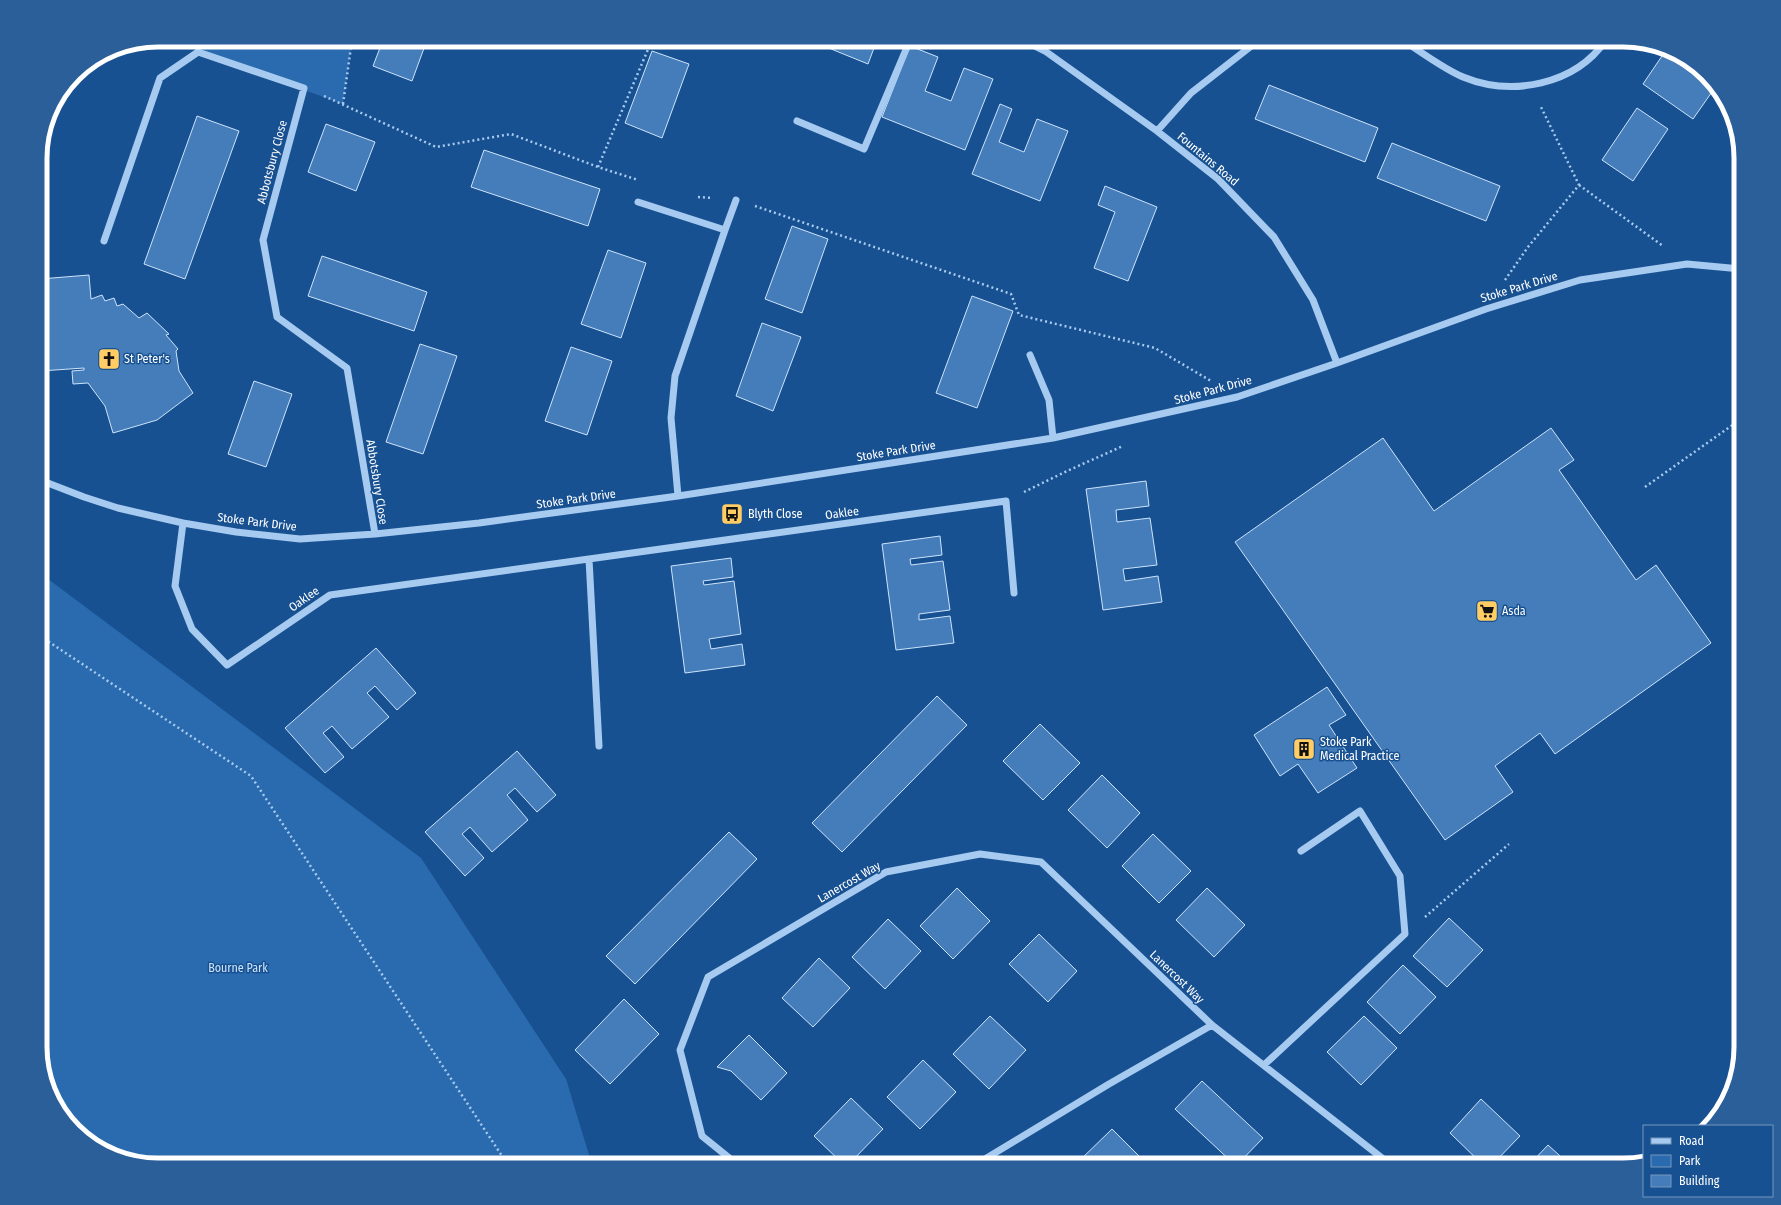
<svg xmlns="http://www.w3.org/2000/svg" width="1781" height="1205" font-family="'Fira Sans Condensed',sans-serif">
<rect width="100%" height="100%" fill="#185191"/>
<path fill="#2a6baf" d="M198,40h154l-9,64 -145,-52z
M40,573l381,285 145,221 26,86h-434l-38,-6 -28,-14 -36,-39 -16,-52z"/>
<path fill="#447dba" stroke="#cce3fb" d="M383,40h44l-15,41 -39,-15z
M809,40h68l-9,24z
M1116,40h11l-7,6z
M910,46l28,11 -13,34 26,10 13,-33 29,11 -28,71 -83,-33z
M652,51l37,13 -27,74 -37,-15z
M1664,53l50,36 -21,30 -50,-35z
M1269,85l109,43 -13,34 -110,-43z
M1000,104l12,5 -13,33 25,10 13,-33 31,12 -28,70 -68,-27z
M1637,108l31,21 -35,52 -31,-21z
M197,116l42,15 -54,148 -41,-15z
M326,124l49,18 -19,49 -48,-19z
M1392,143l108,43 -14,35 -109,-43z
M484,150l116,39 -12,37 -117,-39z
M1105,186l52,21 -29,74 -34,-13 21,-56 -17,-7z
M792,226l36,13 -26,74 -37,-14z
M608,250l38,13 -25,75 -40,-14z
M322,256l105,36 -13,39 -106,-35z
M89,275l2,24 11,-4 3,6 9,-3 3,8 6,-2 16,14 8,-5 22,21 -3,1 12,14 -2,2 3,20 14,22 -36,27 -44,13 -8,-27 -17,-23 -15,1 -1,-13 12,-1v-2l-44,3v-92z
M972,296l41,15 -36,97 -41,-15z
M762,323l39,14 -28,74 -37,-15z
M420,344l37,12 -34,98 -37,-12z
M571,347l41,14 -25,74 -42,-14z
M254,381l38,13 -26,73 -38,-13z
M1551,428l23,32 -15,10 77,110 20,-15 55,78 -156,111 -15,-21 -45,33 18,26 -68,48 -210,-298 148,-104 51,73z
M1146,481l3,25 -33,4 1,12 33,-4 7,47 -34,4 2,12 33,-5 4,26 -59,8 -17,-121z
M940,536l2,19 -32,4 1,6 32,-4 7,49 -31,4v6l31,-4 4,27 -58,7 -14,-106z
M731,558l2,19 -30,4 1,4 30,-4 7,53 -32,5 2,10 31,-5 3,21 -60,8 -14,-107z
M376,648l40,45 -19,17 -22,-24 -8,7 22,24 -37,32 -20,-23 -9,7 21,24 -19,16 -40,-45z
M1327,687l19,28 -17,10 28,43 -39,25 -20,-29 -18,12 -26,-41z
M937,696l30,29 -125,127 -30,-29z
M1040,724l40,39 -37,37 -40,-39z
M517,751l39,44 -19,17 -22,-24 -8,7 21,25 -36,32 -22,-25 -8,7 22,24 -19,18 -40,-44z
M1102,775l38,38 -33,35 -39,-38z
M729,832l28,27 -122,125 -29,-28z
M1153,834l38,37 -32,32 -37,-37z
M957,888l33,33 -37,38 -33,-33z
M1207,888l38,37 -31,32 -38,-37z
M1449,918l34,32 -36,37 -34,-31z
M888,919l33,32 -36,38 -33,-32z
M1039,934l38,37 -29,31 -39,-38z
M819,958l31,30 -37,39 -31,-29z
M1403,965l33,32 -36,37 -33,-32z
M624,999l35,35 -49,50 -35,-34z
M990,1016l36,34 -37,39 -36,-35z
M1364,1016l33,32 -36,37 -34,-33z
M749,1035l38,38 -26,27 -30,-29 -14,-4z
M923,1060l33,32 -36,37 -33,-32z
M1736,1078l-1,7 -2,4 -4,-4z
M1202,1081l61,57 -26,27h-2l-60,-56z
M851,1098l32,31 -35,36h-4l-30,-29z
M1481,1099l39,37 -28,29h-9l-33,-32z
M1112,1129l30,30 -6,6h-61z
M1548,1145l22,20h-41z"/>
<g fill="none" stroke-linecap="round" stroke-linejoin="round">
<path stroke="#a6caf0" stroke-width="2.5" stroke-dasharray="2 3" stroke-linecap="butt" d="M324,96l112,51 75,-13 87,33 40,13
M343,104l9,-64
M598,167l54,-127
M1579,185l84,61
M698,197l15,1
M755,206l256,88 8,21 136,33 56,33
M1505,280l23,-33 51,-62 -39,-80
M1645,487l96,-68
M1024,492l43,-21 56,-25
M40,636l211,140 257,389
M1425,917l84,-73"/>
<path stroke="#a6caf0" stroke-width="7" d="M1023,40l22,11 112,80 61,48 56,58 39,63 24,63
M1402,40c20,12 40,28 61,37 49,20 112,8 143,-37
M797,121l67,28 46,-109
M1157,131l34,-38 68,-53
M638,202l87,28 -50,146 -4,42 7,78
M725,230l11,-30
M104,241l56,-163 38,-26 106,36 -41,152 14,77 70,51 28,166
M1030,355l19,45 4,38
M40,480l44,17 34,11 65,15 53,9 64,7 75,-5 104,-11 199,-27 375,-58 184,-41 100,-34 149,-54 94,-29 107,-16 54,5
M183,523l-8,63 17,43 35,36 103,-70 676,-94 8,92
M589,559l10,187
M1264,1065l141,-131 -5,-58 -40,-65 -59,40
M738,1165l-36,-29 -22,-86 28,-73 178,-105 94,-18 61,8 171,163 179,140
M975,1165l134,-81 103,-59"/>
</g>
<defs>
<g id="church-square" transform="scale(1.15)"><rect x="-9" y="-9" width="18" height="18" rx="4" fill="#ffcd64" stroke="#185191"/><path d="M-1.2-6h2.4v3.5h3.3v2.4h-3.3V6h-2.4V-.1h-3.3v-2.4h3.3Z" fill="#111"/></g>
<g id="bus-square" transform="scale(1.15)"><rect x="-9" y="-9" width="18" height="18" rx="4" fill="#ffcd64" stroke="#185191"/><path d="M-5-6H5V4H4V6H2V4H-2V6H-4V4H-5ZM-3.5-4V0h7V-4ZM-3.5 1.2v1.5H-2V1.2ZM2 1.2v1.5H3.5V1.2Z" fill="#111"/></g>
<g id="supermarket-square" transform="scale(1.15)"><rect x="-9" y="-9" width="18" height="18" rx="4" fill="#ffcd64" stroke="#185191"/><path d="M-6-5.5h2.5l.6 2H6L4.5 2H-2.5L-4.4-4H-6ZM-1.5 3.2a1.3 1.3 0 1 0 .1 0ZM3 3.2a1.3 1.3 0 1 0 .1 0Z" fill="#111"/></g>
<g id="building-square" transform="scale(1.15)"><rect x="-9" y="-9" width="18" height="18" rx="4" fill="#ffcd64" stroke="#185191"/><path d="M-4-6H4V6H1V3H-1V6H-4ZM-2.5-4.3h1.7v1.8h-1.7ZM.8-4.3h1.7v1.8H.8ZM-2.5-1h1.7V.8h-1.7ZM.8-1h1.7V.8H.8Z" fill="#111"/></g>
</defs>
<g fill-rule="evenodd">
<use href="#church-square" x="109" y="359"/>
<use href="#bus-square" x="732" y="514"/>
<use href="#supermarket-square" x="1487" y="611"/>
<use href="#building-square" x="1304" y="749"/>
</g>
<g text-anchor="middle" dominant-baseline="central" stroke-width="3" stroke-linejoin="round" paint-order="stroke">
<g font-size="12" fill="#fff" stroke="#185191">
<text transform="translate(1208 159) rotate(40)">Fountains Road</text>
<text transform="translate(272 162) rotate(-75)">Abbotsbury Close</text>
<text transform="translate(1519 287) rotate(-17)">Stoke Park Drive</text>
<text transform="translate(1213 390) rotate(-15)">Stoke Park Drive</text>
<text transform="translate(896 451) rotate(-9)">Stoke Park Drive</text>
<text transform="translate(377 482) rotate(81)">Abbotsbury Close</text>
<text transform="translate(576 499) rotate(-8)">Stoke Park Drive</text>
<text transform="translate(842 513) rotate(-8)">Oaklee</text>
<text transform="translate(257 522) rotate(7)">Stoke Park Drive</text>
<text transform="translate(304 599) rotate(-35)">Oaklee</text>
<text transform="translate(849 882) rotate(-30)">Lanercost Way</text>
<text transform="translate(1177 977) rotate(44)">Lanercost Way</text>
</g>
<g font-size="12" fill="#fff" stroke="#185191" text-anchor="start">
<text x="124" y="359">St Peter's</text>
<text x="748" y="514">Blyth Close</text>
<text x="1502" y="611">Asda</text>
<text x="1320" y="742">Stoke Park<tspan x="1320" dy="14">Medical Practice</tspan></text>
</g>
<g font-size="12" fill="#cce3fb" stroke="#185191">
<text x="238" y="968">Bourne Park</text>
</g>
</g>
<path d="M0 0H1781V1205H0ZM158 47H1623A111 111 0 0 1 1734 158V1047A111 111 0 0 1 1623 1158H158A111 111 0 0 1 47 1047V158A111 111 0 0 1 158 47Z" fill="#2a5f9a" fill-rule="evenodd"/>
<path fill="none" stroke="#fff" stroke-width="5" d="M158 47H1623A111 111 0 0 1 1734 158V1047A111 111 0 0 1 1623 1158H158A111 111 0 0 1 47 1047V158A111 111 0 0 1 158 47Z"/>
<rect x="1643" y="1125" width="130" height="72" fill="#185191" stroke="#7497bd"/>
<rect x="1651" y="1138" width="20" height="6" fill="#a6caf0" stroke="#7497bd"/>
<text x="1679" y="1145" font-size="12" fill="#ffffff">Road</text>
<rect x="1651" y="1155" width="20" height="12" fill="#2a6baf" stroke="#7497bd"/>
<text x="1679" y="1165" font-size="12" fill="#ffffff">Park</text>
<rect x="1651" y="1175" width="20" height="12" fill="#447dba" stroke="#7497bd"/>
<text x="1679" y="1185" font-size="12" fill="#ffffff">Building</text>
</svg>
